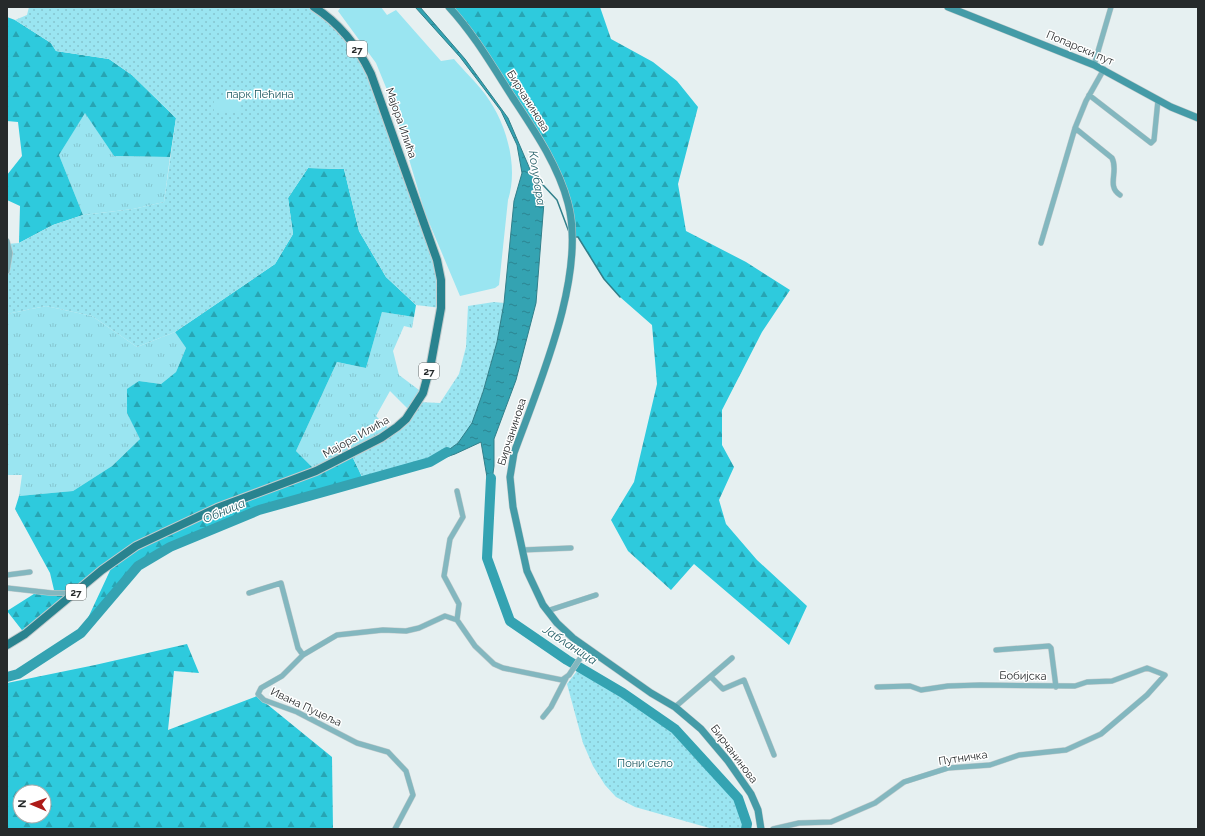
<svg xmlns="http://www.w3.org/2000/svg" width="1205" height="836" font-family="Raleway,sans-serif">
<defs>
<pattern id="grass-tufts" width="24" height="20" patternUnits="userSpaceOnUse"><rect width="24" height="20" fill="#9ae5f1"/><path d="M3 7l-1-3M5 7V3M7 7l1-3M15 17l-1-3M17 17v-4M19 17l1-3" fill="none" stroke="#85c5cf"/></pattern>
<pattern id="forest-firs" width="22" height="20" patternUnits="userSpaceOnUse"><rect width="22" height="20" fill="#2ecadd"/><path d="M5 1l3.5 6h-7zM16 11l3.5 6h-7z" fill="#27a4b3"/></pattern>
<pattern id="park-dots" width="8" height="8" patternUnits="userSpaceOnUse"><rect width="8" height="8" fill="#9ae5f1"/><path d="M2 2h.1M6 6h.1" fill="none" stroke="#85c5cf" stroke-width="1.8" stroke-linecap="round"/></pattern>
<pattern id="water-ripples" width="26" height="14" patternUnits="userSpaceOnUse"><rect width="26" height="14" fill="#34a3b2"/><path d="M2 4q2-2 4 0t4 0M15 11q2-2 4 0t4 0" fill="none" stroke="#2c8591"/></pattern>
</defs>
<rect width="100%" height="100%" fill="#e6f0f1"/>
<path fill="url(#grass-tufts)" d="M85,112l29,44 56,1 -6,45 -31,7 -50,6 -24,-60z
M46,306l46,10 45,31 38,-15 11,16 -10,24 -15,12 -22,-3 -12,32 14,25 -29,28 -39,25 -54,5 3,-21h-15v-161z
M382,312l32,5 -2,11 -8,-2 -11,25 6,24 24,18 -12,19 -21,-21 -14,25 15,15 -75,40 -20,-20 41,-89 29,6z"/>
<path fill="url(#forest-firs)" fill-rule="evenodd" d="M449,7h151l11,32 42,23 24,19 21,26 -20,77 8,47 60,31 44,28 -28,42 -40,78v35l12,22 -15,33 7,24 31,36 50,46 -18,39 -95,-81 -23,26 -43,-39 -17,-31 23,-38 23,-98 -5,-59 -32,-28 -16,-18 -26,-42h-6l-2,-25 -29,-69z
M7,17l8,3 36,23 5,8 53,8 23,16 44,43 -6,39 -56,-1 -29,-43 -26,42 24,60 -30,10 -34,18 1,-37 -13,-6v-25l15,-19 -4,-34 -11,-1z
M308,168l36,1 15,62 27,46 30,28 -2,12 -32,-5 -16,56 -29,-6 -41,89 20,20 35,-17 13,27 -105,29 -89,37 -32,19 -57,67 33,-71 -89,72 -18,-23 30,-19 17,-2 -4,-17 -35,-64 4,-13 54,-5 39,-25 28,-27 -13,-26v-24l12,-8 22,3 15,-12 10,-24 -11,-16 100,-68 18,-30 -5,-36z
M187,644l12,29 -25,-2 -6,59 89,-34 75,61 1,72h-326v-146l88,-18zM20,792h24v24h-24z"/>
<path fill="url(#park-dots)" d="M29,7h285l7,5 46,54 73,207 1,35 -25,-3 -30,-28 -27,-46 -15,-62 -36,-1 -20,30 5,36 -18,30 -100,68 -38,15 -45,-31 -46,-10 -39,8v-70l12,-1 34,-18 30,-10 50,-6 31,-7 12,-84 -44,-43 -23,-16 -53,-8 -5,-8 -36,-23 12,-5z
M494,302l10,1 -7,39 -14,50 -10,31 -15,20 -26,19 -68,19 -13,-27 35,-19 32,-33 22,1 19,-29 7,-27 2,-41z
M580,667l43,26 52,36 63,69 9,26 -1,5h-33l-78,-22 -19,-10 -11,-12 -12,-19 -10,-23 -16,-59z"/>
<path fill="#9ae5f1" d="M341,7h40l6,8 9,-5 45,51 13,-2c10,12 22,23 31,35 21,28 34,72 23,106l-9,85 -4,3 -35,8 -35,-83 -33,-111 -16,-39 -38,-52z
M214,99l27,1 -1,13 -26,-1z"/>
<path fill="url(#water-ripples)" stroke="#307f8a" d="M415,7h5l45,52 43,59 36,84 -8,101 -20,77 -22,59v27l-4,29 -9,-53 -26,12 -23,8 26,-19 14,-20 11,-31 14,-50 7,-39 10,-102 8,-28 -5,-28 -16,-34 -41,-54z"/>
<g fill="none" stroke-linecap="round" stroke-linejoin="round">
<path stroke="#307f8a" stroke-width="1.5" d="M530,171l27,29 12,32
M573,237h5l26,42 16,18"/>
<path stroke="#34a3b2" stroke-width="10" d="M491,478l-4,80 23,63 57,39 56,33 52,36 63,69 9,26 -1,5
M7,677l11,-3 63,-41 57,-67 32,-19 89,-37 171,-48 17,-10"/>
<g stroke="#c3cccd" stroke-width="6">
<path id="street" d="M1094,65l17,-58
M1089,95l62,48 3,-3 4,-40
M1075,128l37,30c7,13 -6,28 8,37
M7,241l3,12 -3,18
M1041,243l34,-115 11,-27 18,-32
M522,550l49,-2
M7,575l23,-3
M7,588l45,5h22
M249,593l32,-10 17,65 5,7
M547,611l49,-16
M457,620l2,-16 -15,-28 6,-37 13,-22 -6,-26
M996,650l53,-4 2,2 5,39
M711,677l12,12 21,-9 30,75
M675,707l57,-49
M543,717l8,-10 15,-29
M395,829l18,-34 -7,-24 -18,-19 -31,-9 -60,-31 -33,-12 -6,-6 3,-6 21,-12 21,-21 34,-20 46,-5 23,1 13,-3 26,-12 12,4 18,26 19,18 9,4 59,12 7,-5 18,-27
M773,829l26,-6 32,-1 44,-19 29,-21 44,-14 42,-3 29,-10 47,-5 35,-16 46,-39 18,-20 -18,-7 -35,13 -25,1 -12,4 -95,-1 -32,1 -27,4 -11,-4 -33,1"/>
</g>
<g stroke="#c3cccd" stroke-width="8">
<path id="secondary" d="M449,7c25,27 44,60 64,91 21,32 45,67 55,105 19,72 -29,181 -54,250l-4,24 3,30 14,64 16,34 14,18 16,15 78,55 24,14 26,22 27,32 23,33 7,16 3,19
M948,7l146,58 77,42 27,11"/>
</g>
<g stroke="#c3cccd" stroke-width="10">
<path id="primary" d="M7,645l18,-11 77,-64 34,-24 81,-38 99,-37 65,-33 16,-11 9,-8 17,-26 8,-30 10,-55v-28l-4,-20 -66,-186c-13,-27 -32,-51 -57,-67"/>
</g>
<use href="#street" stroke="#83b7bf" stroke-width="5"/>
<use href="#secondary" stroke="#449ba7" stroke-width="7"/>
<use href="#primary" stroke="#29838f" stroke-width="8"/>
</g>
<g text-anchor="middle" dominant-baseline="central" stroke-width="3" stroke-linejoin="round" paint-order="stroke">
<g fill="#fff" stroke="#676a6b" stroke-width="1">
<rect x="347" y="41" width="20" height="16" rx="3"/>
<rect x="419" y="363" width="20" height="16" rx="3"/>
<rect x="66" y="584" width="20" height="16" rx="3"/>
</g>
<g font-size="10" font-weight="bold" fill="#262a2b">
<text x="357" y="49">27</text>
<text x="429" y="371">27</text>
<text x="76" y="592">27</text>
</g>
<g font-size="11" fill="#262a2b" stroke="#fff">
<text transform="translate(1080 48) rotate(23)">Попарски пут</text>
<text transform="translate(528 101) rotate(58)">Бирчанинова</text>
<text transform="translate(401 123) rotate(71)">Мајора Илића</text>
<text transform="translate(512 432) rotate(-72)">Бирчанинова</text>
<text transform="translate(356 437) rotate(-29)">Мајора Илића</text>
<text transform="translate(1023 676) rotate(1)">Бобијска</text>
<text transform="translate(306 707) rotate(25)">Ивана Пуцеља</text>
<text transform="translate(734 754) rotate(53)">Бирчанинова</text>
<text transform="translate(963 758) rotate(-8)">Путничка</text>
</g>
<g font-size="11" fill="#18555d" stroke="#fff">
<text x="260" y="94">парк Пећина</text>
<text x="645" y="763">Пони село</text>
</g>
<g font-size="12" font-style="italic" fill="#205c64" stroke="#fff">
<text transform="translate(537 178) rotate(81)">Колубара</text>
<text transform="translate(224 511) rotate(-23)">Обница</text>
<text transform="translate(570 645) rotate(33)">Јабланица</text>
</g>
</g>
<rect width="1205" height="836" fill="none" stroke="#262a2b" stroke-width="16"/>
<g transform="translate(32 804) rotate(272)"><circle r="19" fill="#ffffff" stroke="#a8aaaa"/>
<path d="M0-3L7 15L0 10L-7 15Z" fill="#ad1b18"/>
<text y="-6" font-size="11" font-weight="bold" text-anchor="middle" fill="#262a2b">N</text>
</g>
</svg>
